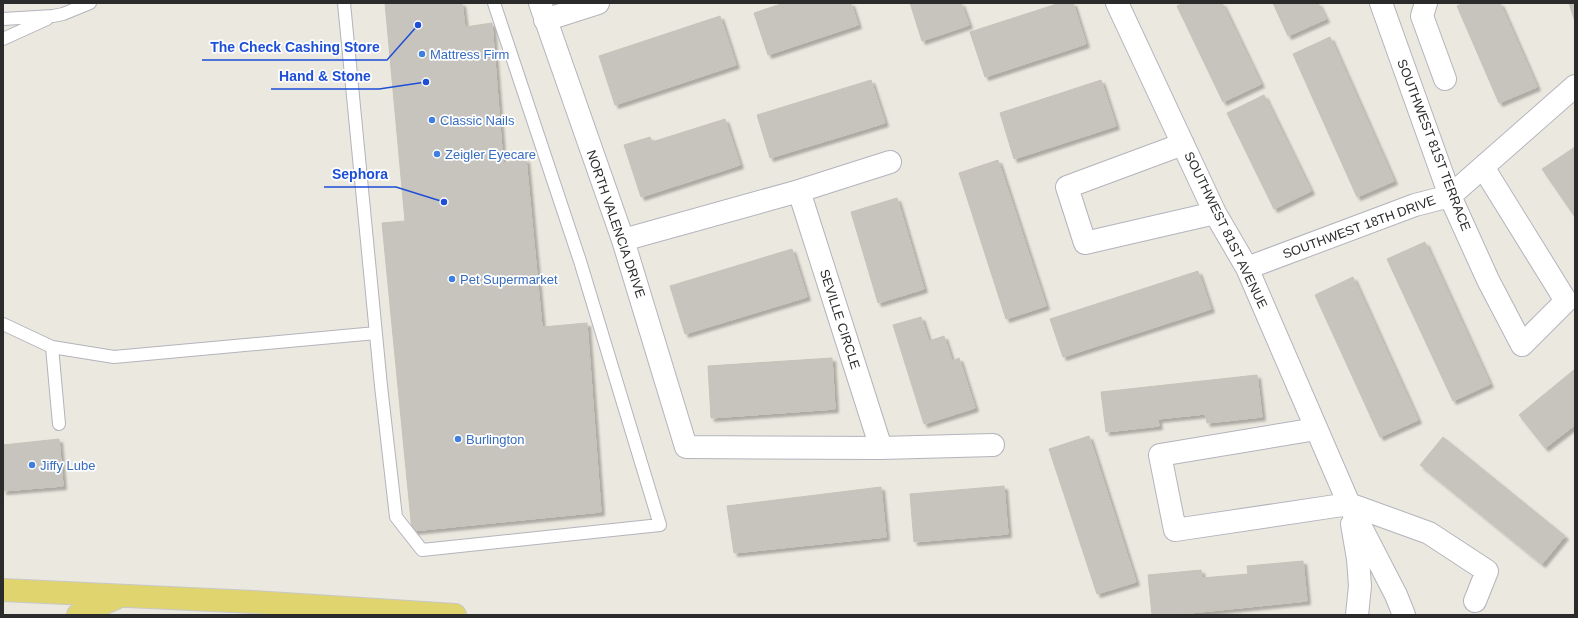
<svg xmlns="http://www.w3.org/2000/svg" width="1578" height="618" font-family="Arial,sans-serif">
<defs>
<filter id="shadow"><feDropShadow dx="3.5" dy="3.5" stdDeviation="1" flood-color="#0004"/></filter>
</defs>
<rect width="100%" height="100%" fill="#ebe8df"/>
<path fill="#c7c4be" stroke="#c7c3b9" filter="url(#shadow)" d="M385,3h77l3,24 27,-4 11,140 23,-4 16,168 45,-4 14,189 -189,19 -30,-308 23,-2z
M784,3h67l7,22 -90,30 -14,-42z
M910,3h51l8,22 -47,16z
M1060,3h13l13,41 -101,33 -15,-45z
M1184,3h38l39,81 -38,18 -46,-96z
M1273,3h45l8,16 -38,17z
M1464,3h36l37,84 -38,16 -42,-97z
M1569,3h6v16h-1z
M720,16l16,49 -121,40 -16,-49z
M1330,37l64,144 -37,16 -64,-143z
M871,80l14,43 -115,35 -13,-43z
M1101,80l15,46 -102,33 -14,-46z
M1264,95l47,96 -37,18 -47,-96z
M725,119l15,46 -99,32 -17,-52 26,-8 2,5z
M1575,147v70l-33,-48z
M998,160l48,146 -40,13 -47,-146z
M897,198l27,91 -46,14 -27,-91z
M1425,242l65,142 -37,17 -66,-142z
M792,249l15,48 -122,37 -15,-48z
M1198,271l13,38 -148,48 -13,-38z
M1353,277l65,143 -38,17 -65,-142z
M921,317l8,24 15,-5 8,25 7,-3 16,50 -51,16 -31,-99z
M832,358l3,51 -124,9 -3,-52z
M1575,369v56l-30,23 -26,-33z
M1257,375l5,42 -55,6 -2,-9 -47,5 1,7 -53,6 -5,-40z
M1089,436l47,146 -39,12 -48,-145z
M1443,437l122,99 -23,28 -122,-99z
M59,439l4,47 -60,5v-46z
M1004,486l4,48 -94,8 -4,-48z
M881,487l5,50 -152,16 -7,-47z
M1303,561l4,40 -136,14h-19l-4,-40 53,-5 1,8 46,-4 -1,-8z"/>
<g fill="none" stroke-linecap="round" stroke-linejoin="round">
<g stroke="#b3b4bd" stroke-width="14">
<path id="lane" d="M344,3l37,383 15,131 26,33 238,-25 -80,-264 -86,-258
M3,19l50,-3 10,-2 27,-11
M3,39l44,-20
M3,324l49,23 62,10 262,-24
M52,347l7,77"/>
</g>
<g stroke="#b3b4bd" stroke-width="24">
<path id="street" d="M540,3l83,237 63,207 195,1 112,-3
M1117,3l98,210 32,55 102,236 47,91 8,20
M1381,3l69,193 38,84 34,65 44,-44 -83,-134
M1426,3l-4,13 23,63
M545,20l53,-17
M1183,144l-116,43 18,56 130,-30
M799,191l82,257
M623,240l176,-49 91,-29
M1247,268l168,-63 35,-9 125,-110
M1316,429l-156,26 15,75 174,-26 80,29 58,38 -12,30
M1352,524l6,35 2,27 -3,29"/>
</g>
<g stroke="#c8c8c8" stroke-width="24">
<path id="primary" d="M3,590l250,12 202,13
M78,615l38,-17"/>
</g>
<use href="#lane" stroke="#fff" stroke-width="12"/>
<use href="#street" stroke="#fff" stroke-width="22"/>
<use href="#primary" stroke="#e0d46f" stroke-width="22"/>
</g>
<g fill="#3f7fe0" stroke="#fff" stroke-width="1.5">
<circle cx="422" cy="54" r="4"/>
<circle cx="432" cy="120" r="4"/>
<circle cx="437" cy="154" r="4"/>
<circle cx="452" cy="279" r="4"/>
<circle cx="458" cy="439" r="4"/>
<circle cx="32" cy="465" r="4"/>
</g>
<g text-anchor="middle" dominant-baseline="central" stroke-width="3.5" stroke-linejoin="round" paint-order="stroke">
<g font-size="13" fill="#366cbe" stroke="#fff" text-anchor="start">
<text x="430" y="54">Mattress Firm</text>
<text x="440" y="120">Classic Nails</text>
<text x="445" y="154">Zeigler Eyecare</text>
<text x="460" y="279">Pet Supermarket</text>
<text x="466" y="439">Burlington</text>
<text x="40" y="465">Jiffy Lube</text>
</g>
<g font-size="13" fill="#2b2b2b" stroke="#fff">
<text transform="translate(1434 145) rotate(69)">SOUTHWEST 81ST TERRACE</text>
<text transform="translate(616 224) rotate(71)">NORTH VALENCIA DRIVE</text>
<text transform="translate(1359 227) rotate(-20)">SOUTHWEST 18TH DRIVE</text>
<text transform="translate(1226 230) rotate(64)">SOUTHWEST 81ST AVENUE</text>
<text transform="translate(840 319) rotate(72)">SEVILLE CIRCLE</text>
</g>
</g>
<path fill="none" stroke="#1d4ed8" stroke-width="1.5" d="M418 25L387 60H202M426 82L379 89H271M444 202L396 187H324"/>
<g fill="#1d4ed8" stroke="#fff" stroke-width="1.5">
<circle cx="418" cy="25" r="4"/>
<circle cx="426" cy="82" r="4"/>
<circle cx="444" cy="202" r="4"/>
</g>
<g font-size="14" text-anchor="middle" font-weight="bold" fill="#1d4ed8" stroke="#fff" stroke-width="3.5" stroke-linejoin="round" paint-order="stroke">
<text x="295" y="52">The Check Cashing Store</text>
<text x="325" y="81">Hand &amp; Stone</text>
<text x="360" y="179">Sephora</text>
</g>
<rect width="1578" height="618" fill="none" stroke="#2b2b2b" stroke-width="8"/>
</svg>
